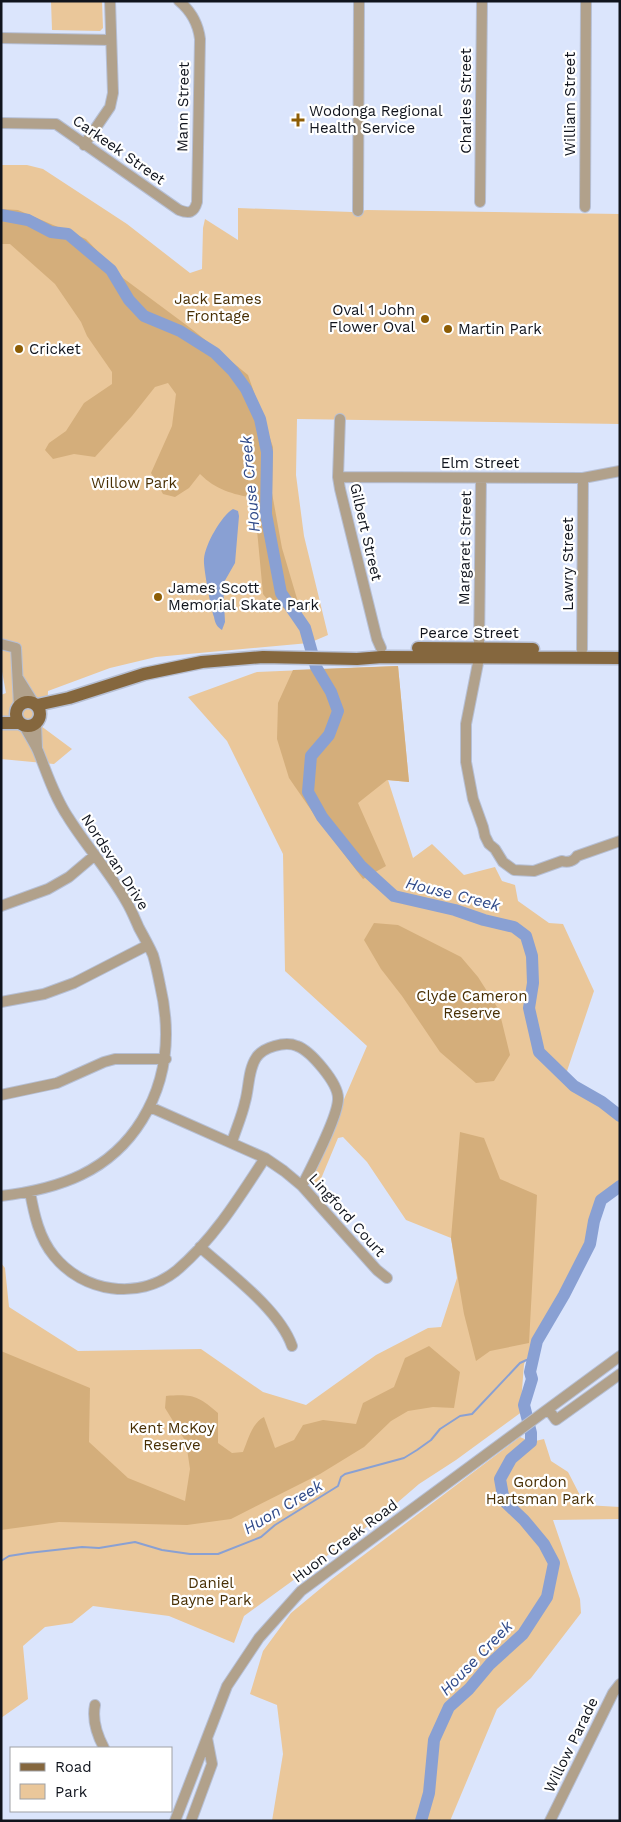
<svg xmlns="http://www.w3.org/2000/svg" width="621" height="1822" font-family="'Work Sans',sans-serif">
<rect width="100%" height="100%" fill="#dbe5fc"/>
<path fill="#eac79a" d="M51,1h51l1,27 -3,3 -48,-1z
M1,165h26l16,4 84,55 63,49 12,-4 1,-41 2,-9 33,21v-32l114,4 15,-2 253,4v210l-323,-5 -1,56 8,61 24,99 -19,8 -153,14 -46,11 -62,23 -1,26 -6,9 31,23 -18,15 -53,-5v-64l5,-2 -5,-27z
M398,666l11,116 -21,-2 25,78 19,-14 32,31 31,-8 7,14 13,4 3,16 31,22 14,1 31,67 -28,83 23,24 22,14 9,9v63l-16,19 -34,76 -17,27 -29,58 -3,39 2,8 -67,49 -37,24 -36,31 -139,101 -10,27 -65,-27 -76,-10 -21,17 -27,4 -22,19 5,53 -27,19v-455l4,5 4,39 69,44 123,-2 62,43 43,13 70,-50 52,-27 13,-1 16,-49 -6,-40 -45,-18 -39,-58 -24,-25 -5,1 -20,48 -8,-8 57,-132 -82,-75 -2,-117 -56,-113 -39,-44 69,-25z
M520,1437l11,5 13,-3 7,22 17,11 17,33 35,2v12l-67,1 27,79 1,14 -50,65 -34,31 -47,112h-178l11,-67 -6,-49 -27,-11 13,-43 28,-38 41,-34z"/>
<path fill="#d4ae7b" d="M1,209l17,1 68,29 37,39 70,52 55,45 25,72 -1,46 10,55 16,54 -19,8 -9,-7 -7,-9 -9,-96c-22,-4 -38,-8 -54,-24l-11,14 -14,9 -12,-3 -12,-21 21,-47 4,-32 -8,-11 -13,4 -23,29 -37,41 -21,-3 -21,5 -8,-9 4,-7 17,-12 18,-28 28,-19v-12l-25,-36 -6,-14 -26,-38 -45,-40h-9z
M398,666l11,116 -22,-2 -29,23 28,63 -23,13 -45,-59 -29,-42 -12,-39 1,-36 15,-33z
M374,923l24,2 63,32 17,20 21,33 11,45 -16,26 -18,2 -36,-31 -38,-56 -21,-27 -17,-29z
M460,1132l24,6 16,41 37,16 -8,148 -39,8 -14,10 -12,-47 -13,-76z
M429,1346l31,26 -6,36 -21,-1 -25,4 -17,10 -27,26 -44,27 -89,45 -44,6 -128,-3 -58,8v-179l89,37 -1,54 39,36 57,23 5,-32 -4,-27 -21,-34 1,-12c27,-2 32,0 52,17v30l14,10 11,-1c5,-12 9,-29 21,-35l11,31 19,-8 9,-15 20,-5 33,4 7,-21 31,-16 11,-29z"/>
<path fill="#89a0d3" d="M233,509l5,2 1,5 -4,47 -12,21 2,38 -3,8c-5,-3 -7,-7 -8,-13 -3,-8 -11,-51 -10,-58 1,-14 17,-43 29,-50z"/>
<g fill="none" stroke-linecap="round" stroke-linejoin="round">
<path stroke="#89a0d3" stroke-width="2" d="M1,1561l8,-5 19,-3 54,-6 17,1 36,-6 27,8 28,4h28l43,-17 14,-12 63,-39 3,-9 4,-3 59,-16 13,-8 14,-10 9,-11 20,-13 12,-2 48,-51 13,-6
M1,1677v5"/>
<path stroke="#89a0d3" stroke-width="12" d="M1,215l27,5 23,12 17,2 43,36 18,30 15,16 36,15 35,22 18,18 13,18 14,30 7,33 -1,62 15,79 24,35 11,39 15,25 7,19 -9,24 -18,21 -3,36 14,25 39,49 33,30 61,14 29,10 30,7 12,9 6,20 1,27 -4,25 10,44 35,34 28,16 18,14
M421,1821l8,-28 5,-53 15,-33 20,-18 21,-25 33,-30 24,-37 7,-34 -10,-19 -20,-24 -20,-19 -4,-22 11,-20 20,-17v-9l-7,-28 8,-26 -2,-7 7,-31 27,-46 26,-51 4,-23 7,-21 19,-14"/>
<g stroke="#b6bfd4" stroke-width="12">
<path id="minor" d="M1,38l110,2
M1,123l55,1 123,86c10,4 15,3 18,-8l3,-163c-2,-16 -9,-28 -21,-38
M84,145l26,-38 3,-14 -3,-92
M480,202l2,-201
M585,207l1,-206
M358,211l1,-210
M340,419l-2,58 2,12 37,150 4,9
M338,477l245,1 37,-7
M1,644l15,4 3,58
M479,648l2,-170
M582,650l1,-172
M479,658l-13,66v38l7,37 10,28 2,9 4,8 6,5 8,13 11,8 20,1 28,-10c6,2 12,0 15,-5l43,-15
M18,678l15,24
M36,723l1,26
M1,906l47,-17 21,-12 26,-22
M1,1002l43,-8 30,-11 74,-38
M1,1095l56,-12 47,-21 11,-3h51
M150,1107l115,51 19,13 18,15 75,84 10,8
M232,1142c4,-13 10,-26 13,-40 4,-13 3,-32 11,-44 7,-11 29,-17 41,-12 14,5 41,37 41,52 1,17 -27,70 -36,88
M30,1192c4,22 9,46 24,64 29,36 84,45 122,15 37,-31 63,-73 89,-113
M1,1196c58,-7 109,-24 141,-76 26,-42 29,-88 18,-135 -2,-10 -4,-20 -7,-30 -4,-9 -9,-18 -14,-27 -4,-9 -8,-19 -13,-27 -17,-30 -40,-55 -58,-84 -14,-21 -21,-44 -30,-66 -4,-9 -10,-17 -14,-26
M200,1247c29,26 79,62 92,99
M548,1409l8,11 64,-46
M95,1705c-3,15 2,30 9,43
M175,1821l52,-135 32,-48 42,-47 319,-235
M191,1821l21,-57 -5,-26
M550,1821l63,-128 7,-9"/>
</g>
<g stroke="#b6bfd4" stroke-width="15">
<path id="major" d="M418,648l115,1
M16 714a12 12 0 1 1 24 0a12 12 0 1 1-24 0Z
M37,705l32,-7 75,-24 58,-12 61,-5 94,2 25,-2 238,1
M1,723h19"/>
</g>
<use href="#minor" stroke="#b1a18b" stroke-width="10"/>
<use href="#major" stroke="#85673e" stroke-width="12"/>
</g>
<g fill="#8d5d06" stroke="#fff" stroke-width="2">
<path d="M295.5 112.5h5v5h5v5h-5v5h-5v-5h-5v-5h5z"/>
<circle cx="425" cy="319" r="5"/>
<circle cx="448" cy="329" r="5"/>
<circle cx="19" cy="349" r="5"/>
<circle cx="158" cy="597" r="5"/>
</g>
<g text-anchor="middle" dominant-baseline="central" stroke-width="4.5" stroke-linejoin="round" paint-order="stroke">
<g font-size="15" fill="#10141d" stroke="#fff">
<text transform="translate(466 101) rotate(-90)">Charles Street</text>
<text transform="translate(570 104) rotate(-90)">William Street</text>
<text transform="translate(183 107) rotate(-89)">Mann Street</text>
<text transform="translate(119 150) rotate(35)">Carkeek Street</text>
<text x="480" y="463">Elm Street</text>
<text transform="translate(366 532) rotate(77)">Gilbert Street</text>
<text transform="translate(465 548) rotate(-89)">Margaret Street</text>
<text transform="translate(568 564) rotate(-90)">Lawry Street</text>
<text x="469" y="633">Pearce Street</text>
<text transform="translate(115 862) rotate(57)">Nordsvan Drive</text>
<text transform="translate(347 1215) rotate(48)">Lingford Court</text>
<text transform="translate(345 1541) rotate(-37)">Huon Creek Road</text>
<text transform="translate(571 1745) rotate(-64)">Willow Parade</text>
</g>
<g font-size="15" fill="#10141d" stroke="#fff" text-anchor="start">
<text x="309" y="111">Wodonga Regional<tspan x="309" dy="17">Health Service</tspan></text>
<text x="415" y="310" text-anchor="end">Oval 1 John<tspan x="415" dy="17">Flower Oval</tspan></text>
<text x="458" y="329">Martin Park</text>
<text x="29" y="349">Cricket</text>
<text x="168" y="588">James Scott<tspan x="168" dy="17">Memorial Skate Park</tspan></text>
</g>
<g font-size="15" fill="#482f04" stroke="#fff">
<text x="218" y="299">Jack Eames<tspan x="218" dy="17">Frontage</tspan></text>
<text x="134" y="483">Willow Park</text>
<text x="472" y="996">Clyde Cameron<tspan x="472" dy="17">Reserve</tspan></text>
<text x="172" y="1428">Kent McKoy<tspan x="172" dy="17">Reserve</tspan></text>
<text x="540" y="1482">Gordon<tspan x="540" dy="17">Hartsman Park</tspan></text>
<text x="211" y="1583">Daniel<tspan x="211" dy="17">Bayne Park</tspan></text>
</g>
<g font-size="16" font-style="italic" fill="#304a89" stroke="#fff">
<text transform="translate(250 484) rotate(-95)">House Creek</text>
<text transform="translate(453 894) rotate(14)">House Creek</text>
<text transform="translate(283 1507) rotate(-31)">Huon Creek</text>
<text transform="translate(476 1658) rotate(-46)">House Creek</text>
</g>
</g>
<rect width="621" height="1822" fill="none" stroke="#10141d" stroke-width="5"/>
<rect x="10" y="1747" width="162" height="65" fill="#ffffff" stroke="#9fa1a5"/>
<rect x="20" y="1763" width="25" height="8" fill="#85673e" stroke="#9fa1a5"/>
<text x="55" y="1772" font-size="15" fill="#10141d">Road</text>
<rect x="20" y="1784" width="25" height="15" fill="#eac79a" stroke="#9fa1a5"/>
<text x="55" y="1797" font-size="15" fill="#10141d">Park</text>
</svg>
